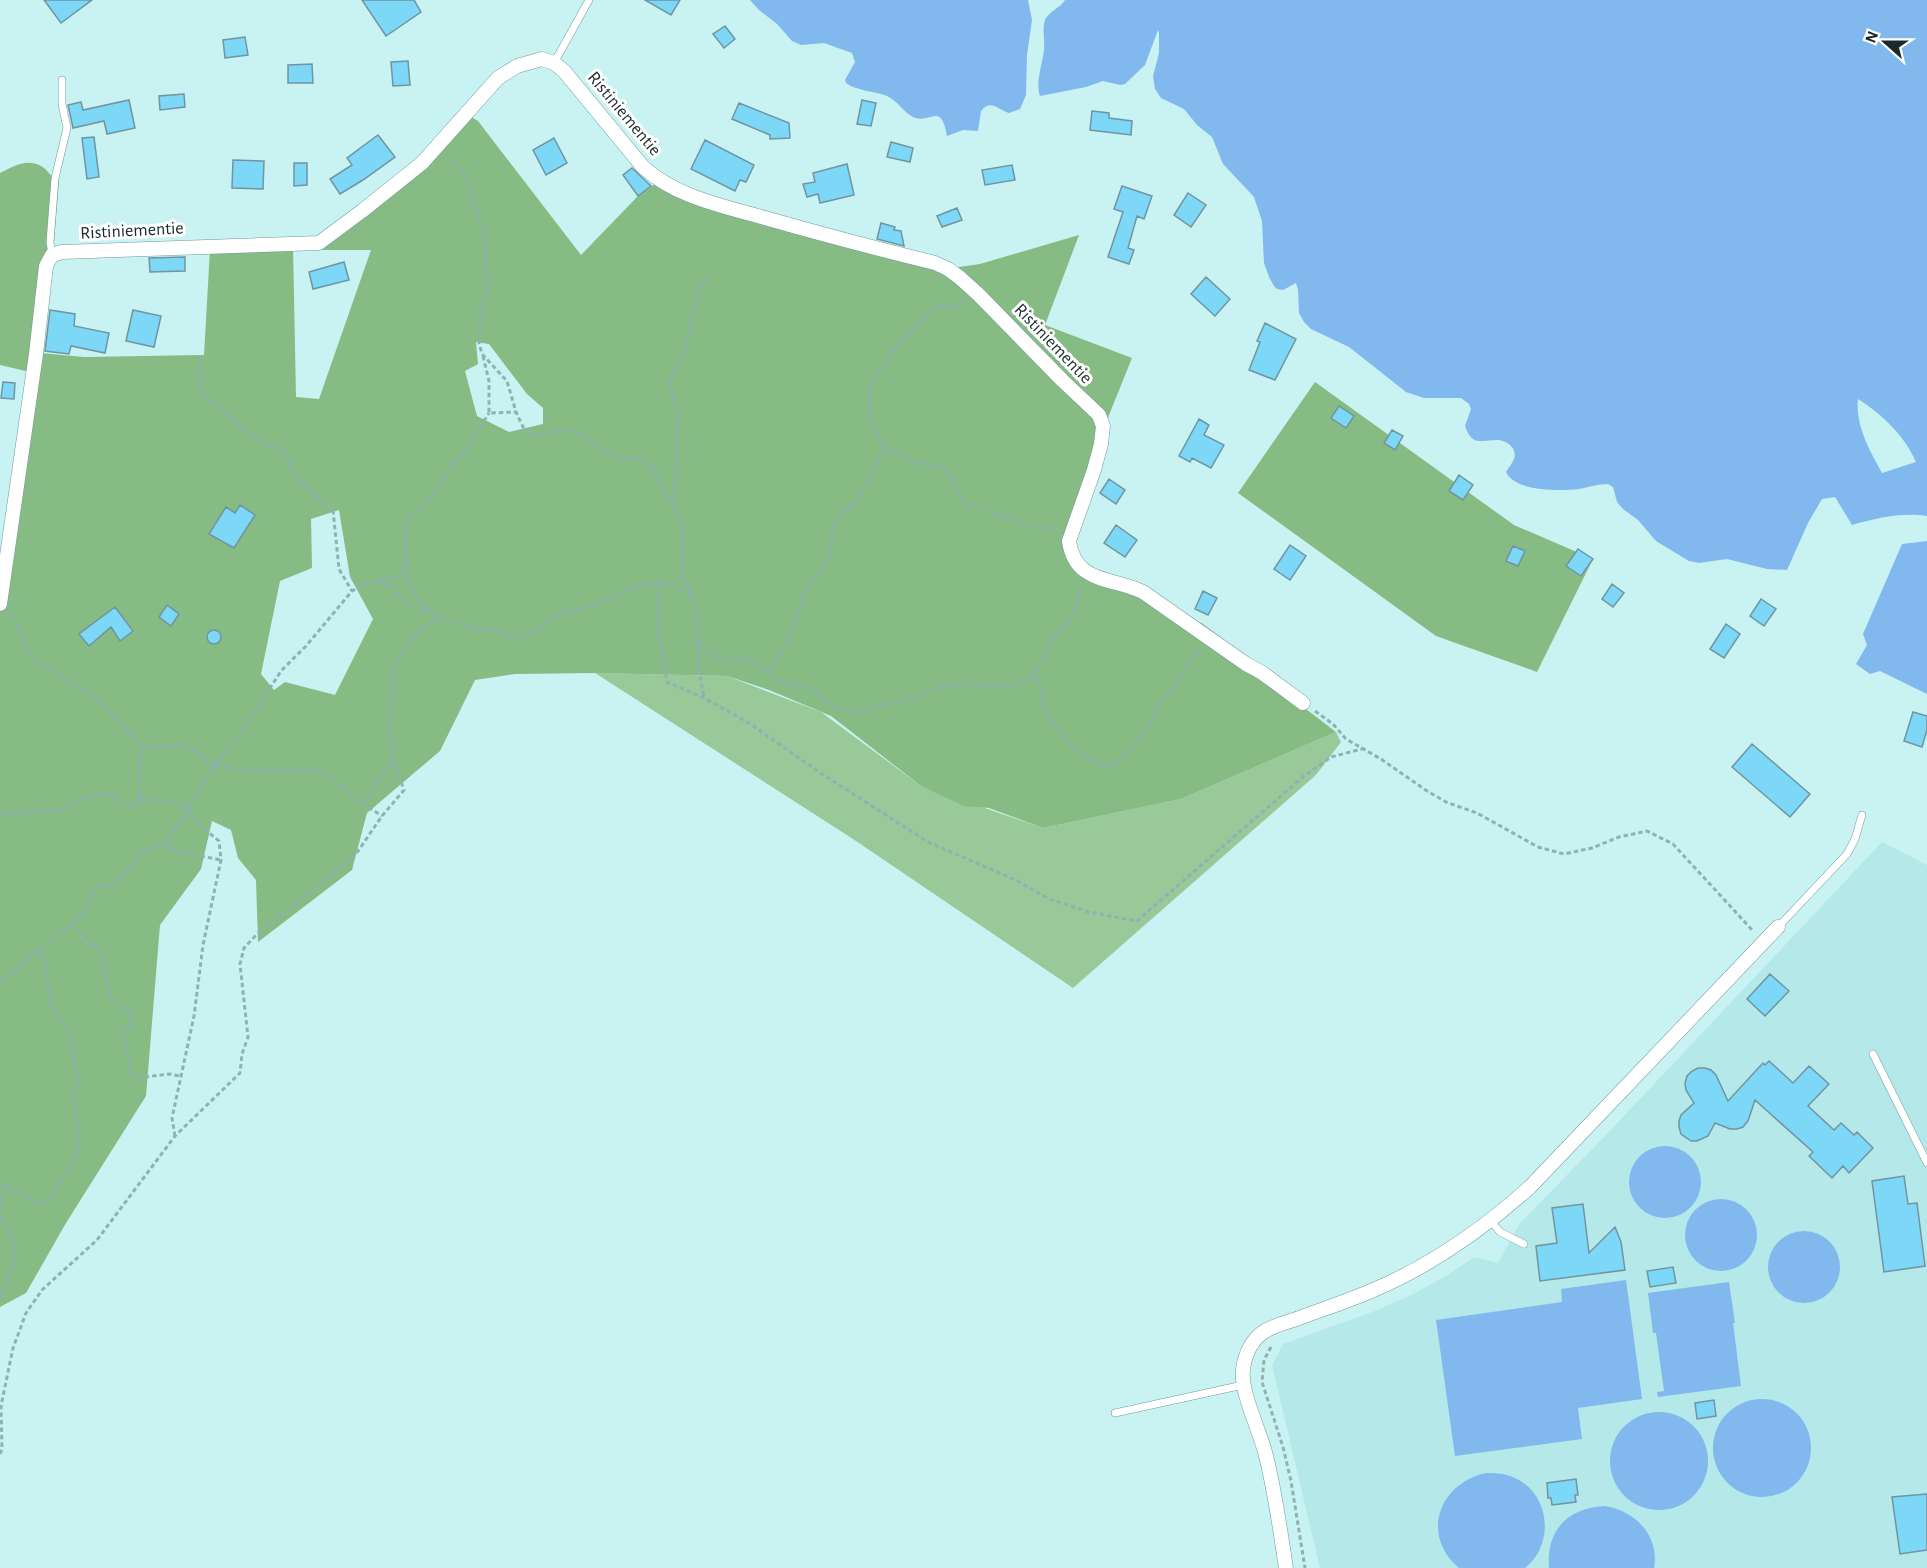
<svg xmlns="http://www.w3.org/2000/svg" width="1927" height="1568" font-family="'Alegreya Sans',sans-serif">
<rect width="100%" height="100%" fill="#c9f3f3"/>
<path fill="#b5e8e8" d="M1882,842l45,23v703h-607l-48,-203 11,-21 92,-33 38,-17 35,-19 26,-18 24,6 22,-40 85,-87z"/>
<path fill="#99c998" d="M595,673l132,3 94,36 100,74 122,42 138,-29 155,-67 5,10 -25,33 -243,213 -220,-149z"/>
<path fill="#86bb84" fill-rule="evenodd" d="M471,117l7,4 103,134 57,-59 17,-12 297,84 28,-4 99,-29 -34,90 87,33 -23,57 -36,134 12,16 118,59 28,21 1,4 70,57 34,26 -155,67 -138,29 -54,-20 -25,-2 -43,-20 -90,-70 -62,-26 -42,-14 -132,-3 -80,1 -40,6 -35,71 -73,62 -15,57 -94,72 -2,-62 -18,-22 -7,-28 -19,-9 -11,48 -41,56 -14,171 -80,127 -40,70 -26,14v-724l30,-211 -30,-7v-192c13,-6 26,-15 41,-7 8,4 8,11 18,14l-5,62 -14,111 44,4 120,-2 6,-106 83,-3 3,151 23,2 52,-149h-49v-6zM476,342l13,2 38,50 16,14v16l-34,8 -32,-16 -12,-45 13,-7zM339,510l11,67 23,42 -38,76 -50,-13 -11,8 -13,-16 19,-93 32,-13 -1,-49z
M1315,382l199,143 79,34 -56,113 -101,-36 -198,-143z"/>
<path fill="#81b8ed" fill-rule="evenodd" d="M750,0h278l4,20 -5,35 -1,40 -6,14 -11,4c-12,-4 -18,-14 -28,-2l-3,20 -15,-1 -16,6c-6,-36 -17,-11 -34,-19 -10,-5 -15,-16 -26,-21 -13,-5 -30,-5 -41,-13l-1,-3 10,-18 -3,-9 -28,-10 -23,2 -9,-4 -15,-17 -18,-14z
M1065,0h862v516c-23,-4 -52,2 -75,9l-17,-28 -13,2 -14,24 -21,47 -20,-1 -40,-10 -28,4 -10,-2 -33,-20 -18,-21 -15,-11 -6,-7 -4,-15 -5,-3c-10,0 -19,3 -29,5 -18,2 -64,3 -73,-17 2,-4 6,-8 8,-13 4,-10 -7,-19 -17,-19 -15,0 -25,7 -32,-14l6,-17 -2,-5 -8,-6h-37l-18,-6 -57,-45 -38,-18 -7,-7 -5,-9 -1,-23 -2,-7 -13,7 -6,-1 -3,-3 -5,-9 -5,-14 -2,-42 -8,-24 -31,-33 -11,-27 -15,-12 -13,-16 -23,-11 -6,-9 -2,-13 6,-23v-20l-1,-3 -13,35 -20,19 -5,1 -17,-4 -17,6 -46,9c-5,-14 3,-33 4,-47 1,-9 -2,-20 1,-29 3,-8 15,-12 20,-20zM1858,399c24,15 47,37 58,63l-34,11c-12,-22 -27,-48 -24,-74z
M1927,541v153l-47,-23 -10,3 -14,-10 11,-19 -4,-11 39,-90z
M1629 1182a36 36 0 1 1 72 0a36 36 0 1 1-72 0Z
M1685 1235a36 36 0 1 1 72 0a36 36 0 1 1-72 0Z
M1768 1267a36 36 0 1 1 72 0a36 36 0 1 1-72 0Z
M1626,1280l16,119 -64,9 4,31 -127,17 -19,-136 126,-18 -1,-13z
M1729,1282l6,41h-2l8,63 -83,11 -1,-5 7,-1 -8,-58h-3l-5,-40z
M1713 1448a49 49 0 1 1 98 0a49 49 0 1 1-98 0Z
M1610 1461a49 49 0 1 1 98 0a49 49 0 1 1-98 0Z
M1486,1473c8,0 16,0 24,3 39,13 47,67 15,92h-66c-39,-33 -20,-85 27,-95z
M1604,1506c30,4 56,29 50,62h-105c-3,-37 18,-60 55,-62z"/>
<path fill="#7dd7f6" stroke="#7194a1" stroke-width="1.5" d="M44,0h48l-31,23z
M362,0h52l7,12 -35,24z
M645,0h35l-9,15z
M725,26l10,13 -11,9 -11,-14z
M245,37l3,18 -23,3 -2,-18z
M408,61l2,24 -17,1 -2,-24z
M312,64l1,19h-25v-18z
M184,94l1,13 -25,3 -1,-14z
M129,100l6,28 -28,6 -3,-13 -31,7 -5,-23 13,-3 2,8z
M862,100l14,3 -5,23 -14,-2z
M739,103l50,20 1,15 -20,1v-4l-38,-16z
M1092,111l17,2v5l23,3 -1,14 -41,-5z
M378,135l17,22 -32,23 -23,14 -10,-15 22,-14 -5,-7z
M94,137l5,40 -12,2 -5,-41z
M554,138l13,25 -21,12 -13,-25z
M705,140l49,25 -8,17 -6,-2 -5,11 -44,-22z
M891,142l22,6 -3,14 -23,-5z
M233,160l31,1 -1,28 -31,-1z
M294,163h13v22l-13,1z
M847,164l7,31 -34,8 -2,-9 -11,3 -4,-13 12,-2 -2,-9z
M1012,165l3,15 -30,5 -3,-15z
M632,168l19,18 -13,10 -15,-21z
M1122,186l30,10 -8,23 -7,-3 -9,32 6,2 -5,14 -21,-7 15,-45 -9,-3z
M1188,193l18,12 -15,22 -17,-12z
M957,208l5,12 -20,7 -5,-11z
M881,223l14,4 -1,3 7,1 3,15 -27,-7z
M185,257v14l-35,1 -1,-14z
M344,262l5,18 -36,9 -4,-17z
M1206,277l24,22 -15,17 -24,-22z
M50,310l25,4 -1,12 35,7 -4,20 -34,-7 -2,8 -24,-3z
M133,310l28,6 -7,31 -28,-6z
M1265,323l31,16 -21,41 -26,-10 11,-28 -3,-1z
M3,382l12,1 -1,16 -13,-1z
M1339,406l15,10 -8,12 -15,-10z
M1199,419l10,6 -5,10 20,10 -13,23 -19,-10 -2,4 -11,-6z
M1392,430l11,6 -8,14 -11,-7z
M1459,475l14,10 -10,15 -14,-9z
M1109,479l16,11 -9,14 -16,-11z
M240,505l15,10 -21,33 -25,-14 17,-27 9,6z
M1116,525l21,15 -12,17 -21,-14z
M1290,545l16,11 -16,24 -16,-11z
M1513,546l12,5 -7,15 -12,-5z
M1578,549l15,10 -12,17 -15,-10z
M1612,584l12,9 -11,14 -11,-8z
M1203,591l14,7 -9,17 -13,-6z
M1761,599l15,10 -12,17 -14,-10z
M167,605l12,9 -8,12 -12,-9z
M115,607l18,24 -13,10 -9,-14 -22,19 -10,-12z
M1726,624l14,10 -16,24 -14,-9z
M207 637a7 7 0 1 1 14 0a7 7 0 1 1-14 0Z
M1913,712l14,4v14l-5,17 -18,-6z
M1752,744l58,50 -20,23 -58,-50z
M1770,974l19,17 -24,25 -18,-17z
M1769,1061l24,22 16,-17 20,18 -21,22 26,24 7,-7 13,12 3,-3 16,16 -24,25 -6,-7 -11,12 -23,-22 4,-4 -58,-52 -7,21 -5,6 -6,2h-7l-15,-6 -7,13 -11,5h-6l-10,-7 -2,-7v-6l2,-6 13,-12 -8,-13 -1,-7 2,-7 5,-5 6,-3h7l6,2 5,5 12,26 35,-38 2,2z
M1904,1176l4,28 9,-1 8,63 -41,6 -12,-91z
M1583,1204l6,49 26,-26 6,15 4,28 -85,11 -4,-35 21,-3 -5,-35z
M1673,1267l3,16 -26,4 -3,-16z
M1714,1400l2,16 -19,3 -2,-16z
M1576,1479l2,16h-3l1,7 -24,3 -1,-7h-3l-1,-15z
M1927,1494v56l-27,4 -8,-57z"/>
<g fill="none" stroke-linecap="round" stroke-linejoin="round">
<g stroke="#729a9a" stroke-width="8">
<path id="service" d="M554,63l35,-63
M52,255l-2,-13 5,-64 12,-50 -5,-24v-24
M1778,927l69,-73 8,-15 7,-24
M1873,1054l54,109
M1491,1221l9,11 24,12
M1115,1413l128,-28"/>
</g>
<g stroke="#729a9a" stroke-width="15">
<path id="minor" d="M0,604l36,-250 10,-88 6,-11 10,-3 257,-9 43,-32 60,-48 76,-85 19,-12 25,-7 12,4 10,8 79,96c33,30 80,39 122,51 56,16 113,31 170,45l13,6 11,8 19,17 84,86 37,35 4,11 -2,18 -7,26 -25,71c6,43 43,36 74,51l103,72 15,8 42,31
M1286,1568c-6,-39 -11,-78 -21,-116 -6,-23 -25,-61 -22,-83 2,-15 9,-30 22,-38 10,-6 23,-9 34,-13 24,-9 49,-17 72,-27 60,-25 111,-61 159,-104l248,-260"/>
</g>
<path stroke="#8fb1b1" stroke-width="3" stroke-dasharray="4.5 3" stroke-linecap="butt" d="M446,158l17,13 21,62 4,59 -8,23 -1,28 3,11 25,27 9,31 8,17 12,6 31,-5 13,4 28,20 15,5 18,-1 8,5 5,7 4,13 24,38 1,17 -2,38c20,25 15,50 17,80 0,15 4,28 6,42
M483,356l6,25v32l27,-1
M200,358l-1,33 60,51 25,8 10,26 39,34 6,59 13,22
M883,448l36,15 25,4 22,38 14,3 18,9h11l31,12 13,-2 5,1
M674,504l3,-48 -1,-22 3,-15 -9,-33 4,-15 10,-17 16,-68 8,-10
M377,582l16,5 18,20 19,4 11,7
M659,584l-1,48 9,50 37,16 45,25 70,49 109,70 90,39 31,18 40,13 48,9 167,-145 27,-19 31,-8
M430,611c-5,-7 -14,-14 -18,-22 -7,-13 -6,-55 -6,-70l28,-25 10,-18 26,-33 19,-30
M7,615l9,4 11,34 6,8 20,8 18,16 23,9 46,51 13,3 27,-3 10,3 25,17 22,4 43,2 34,-2 15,6 24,22 29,19
M698,642l7,9 23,10 17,-3 25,14 2,7c11,6 36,5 45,12 2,2 3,5 5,8 8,8 24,13 35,13l65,-17 23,-9 15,-2 45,2 13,-2 14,-9 10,-12 10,-24 15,-15 10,-22 3,-17
M770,672l18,-30 7,-24 11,-28 23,-32 4,-33 24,-25 9,-15 17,-37c-8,-17 -16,-34 -14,-53 3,-25 46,-68 63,-87l30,-3 4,-3
M1032,675l9,11 4,25 25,34 38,24 17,-14 22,-24 9,-23 18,-21 12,-21 14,-17
M1315,711l18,13 13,15 35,20 46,32 19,11 31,11 61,34 26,7 28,-6 27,-11 28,-6 26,13 81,88
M139,800l1,-55
M364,805l9,-18 20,-28
M0,814l59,-4 29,-13 20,-4 16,12h9l6,-5 33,1 15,7 10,15 22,18 2,19 -18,85 -9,71 -22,102 3,18
M165,845l11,6 45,9
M72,923l13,19 12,4 5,6 8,47 19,13 2,10 -8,14 6,22v14l8,6 32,-4 11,2
M0,982l72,-59 11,-12 15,-26 18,1 23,-31 6,-5 20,-5 50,-80 15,-21 15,-17 36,-56 25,-25 46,-55 12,-7 35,-8 9,-17
M0,1183l36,19 10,-1 8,-8 17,-27 6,-16v-30l-5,-23 7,-18 -6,-21 -2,-20 -21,-37 -4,-34 -6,-19
M0,1208l6,-22
M0,1216l12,21 3,21 -15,43
M1271,1347l-7,13 -2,22 21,65 8,34 14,87
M0,1454l2,-5 -1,-43 12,-58 13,-35 16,-23 55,-50 78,-104 65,-63 2,-19 6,-17 -8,-73 4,-16 13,-14 99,-80 26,-38 22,-26 -11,-31 -4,-32 3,-26 -2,-22 13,-31 18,-20 20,-10 32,10 23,3 13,5 12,1 18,-9 18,-14 35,-8 49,-21 18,-2 11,1 24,13"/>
<use href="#service" stroke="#fff" stroke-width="7"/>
<use href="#minor" stroke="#fff" stroke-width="14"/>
</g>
<g text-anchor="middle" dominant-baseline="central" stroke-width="6" stroke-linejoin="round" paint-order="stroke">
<g font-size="18" fill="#1a2a2a" stroke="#fff">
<text transform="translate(624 114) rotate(50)">Ristiniementie</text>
<text transform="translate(132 231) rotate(-3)">Ristiniementie</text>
<text transform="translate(1053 344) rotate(46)">Ristiniementie</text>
</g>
</g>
<g transform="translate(1885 42) rotate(291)" stroke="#ffffff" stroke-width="4.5" paint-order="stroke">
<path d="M0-4.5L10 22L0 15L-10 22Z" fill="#1a2a2a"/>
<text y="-9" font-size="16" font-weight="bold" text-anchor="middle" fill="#1a2a2a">N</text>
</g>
</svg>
